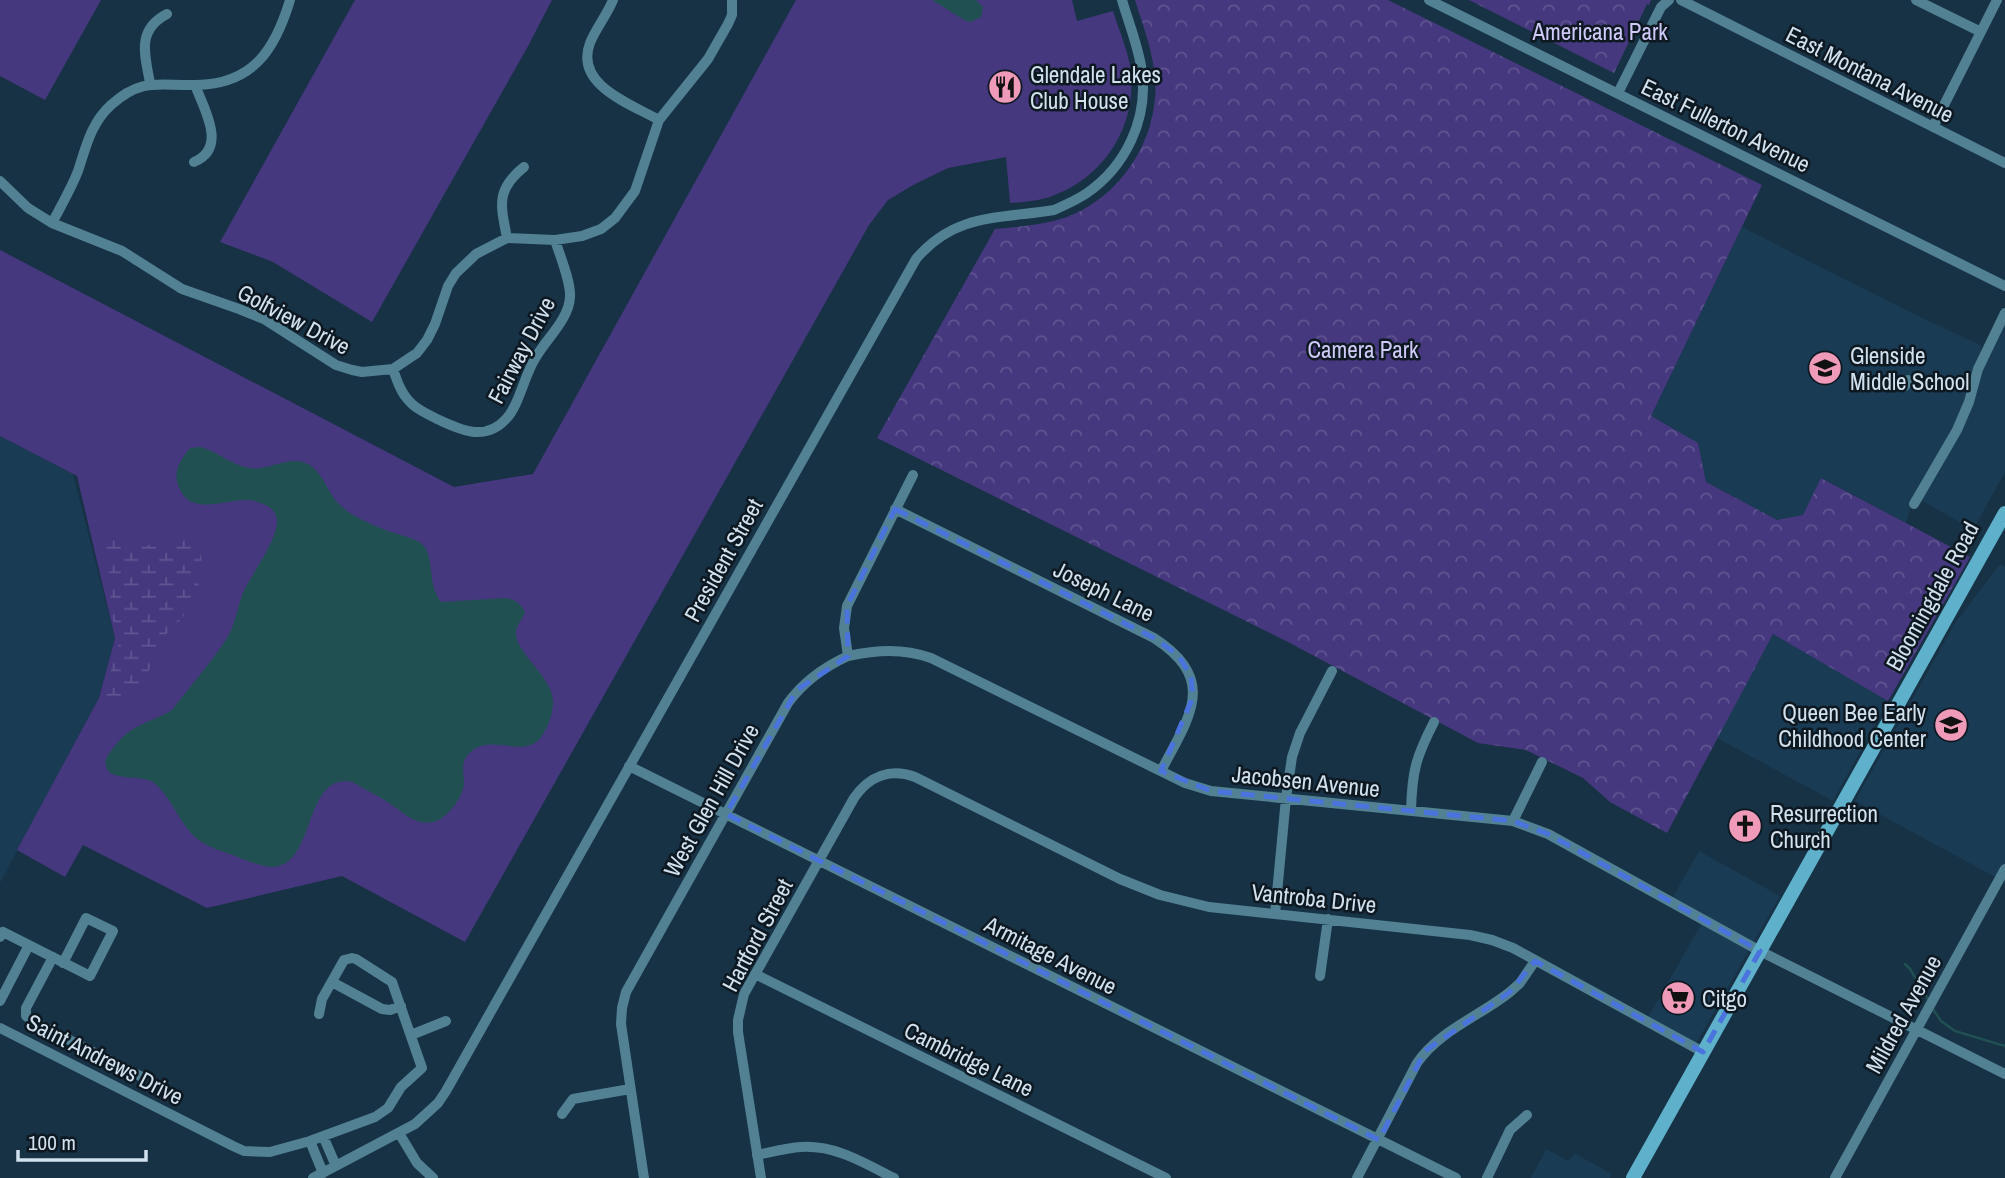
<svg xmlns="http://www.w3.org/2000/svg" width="2005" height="1178" font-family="'Archivo Narrow',sans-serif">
<defs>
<pattern id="wetland-marsh" width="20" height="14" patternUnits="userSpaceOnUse" patternTransform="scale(1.75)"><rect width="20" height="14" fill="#46387e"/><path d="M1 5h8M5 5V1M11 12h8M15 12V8" fill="none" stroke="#605491"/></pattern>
<pattern id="park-crowns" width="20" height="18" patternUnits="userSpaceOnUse" patternTransform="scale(1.75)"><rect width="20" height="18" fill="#46387e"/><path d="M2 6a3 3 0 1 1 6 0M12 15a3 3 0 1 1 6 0" fill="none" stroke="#605491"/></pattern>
</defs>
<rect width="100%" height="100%" fill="#173145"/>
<path fill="#1a3b54" d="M1742,227l164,83 76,36 -10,39 33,-64v151l-32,58 -59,-34 -8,27 -84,-45 -19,37 -26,5 -71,-38 -8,-39 -47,-27z
M0,436l73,38 42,164 -16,60 -99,185z
M2000,564l5,3v297l-8,14 -142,-77 100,-178z
M1773,634l115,67 -55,100 -116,-63z
M1699,851l81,45 -87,153 -47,-28 57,-100 -33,-19z
M1546,1149l23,12 5,-8 38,21 -2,4h-79z"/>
<path fill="#46387e" d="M0,0h101l-56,100 -45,-24z
M355,0h197l-25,48 -155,274 -99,-60 -53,-20z
M796,0h276l5,21 36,-10c6,20 16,41 18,62 5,55 -28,105 -79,123 -13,5 -28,6 -42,7l-4,-46 -58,11 -33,16 -27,16 -19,25 -404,717 -123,-66 -135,32 -124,-63 -18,32 -48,-27 82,-152 16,-60 -38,-162 -77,-40v-186l454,237 79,-13z"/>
<path fill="url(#wetland-marsh)" d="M112,538c9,4 21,9 31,8 17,-2 35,-15 51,-2 18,14 1,59 -11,73 -7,9 -16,14 -22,24 -6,9 -8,19 -12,29 -8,17 -18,30 -33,41l-5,-2 -6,-9c2,-24 12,-45 16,-67l-8,-12 -3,-11 1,-26 -7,-37 2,-7z"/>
<path fill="url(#park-crowns)" d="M1135,0h253l374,185 -111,231 47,27 8,39 71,38 26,-5 18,-37 149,79 -82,144 -115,-67 -106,199 -57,-31 -27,-24 -57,-28 -48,-7 -190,-101 -411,-204 118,-209c23,-2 47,-4 69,-11 56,-19 96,-80 91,-140 -2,-27 -12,-52 -20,-78z
M1469,0h182l-2,5 -2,-1 -33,69z"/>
<path fill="#205052" d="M932,0h44l7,7 -2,10 -10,5 -5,-1z
M200,447c17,4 31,18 49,21 18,3 36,-11 54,-6 21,7 23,31 38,44 13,12 36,21 53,27 9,3 23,5 30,13 8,10 6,29 10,42 1,5 4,10 7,14l65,-4c10,2 14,5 19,14 -2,6 -8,13 -9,19 -3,20 37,46 37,70 0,13 -4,24 -11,35 -17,24 -47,-2 -69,14 -14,11 -9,20 -9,34 -1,13 -16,33 -28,37 -4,2 -11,2 -16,1 -11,-3 -22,-13 -31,-19 -12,-8 -25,-14 -37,-21 -50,-10 -35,86 -81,85 -12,-1 -25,-7 -36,-11 -11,-4 -24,-8 -35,-15 -20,-14 -27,-43 -46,-58 -13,-10 -44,0 -48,-17 -2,-6 2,-11 5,-15 21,-29 34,-25 61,-41 18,-24 39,-47 55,-72 9,-15 10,-30 16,-45 7,-18 40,-59 33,-77 -2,-6 -6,-9 -11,-11 -3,-1 -6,-3 -10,-4 -26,-6 -67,22 -78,-20 -3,-12 5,-23 13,-33z"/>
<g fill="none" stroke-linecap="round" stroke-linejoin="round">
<path stroke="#205052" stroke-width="2.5" d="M1905,964l5,5 18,30
M1933,1009l8,12 14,10 50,15"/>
<path stroke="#518192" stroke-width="10" d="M613,0c-6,15 -17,28 -23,43 -16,42 41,61 69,77
M1429,0l576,286
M1681,0l324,163
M1916,0l65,32
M150,83c-5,-28 -14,-53 17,-69
M1618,93l43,-86 8,-7
M1933,127l64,-127
M194,162c34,-14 10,-53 1,-77
M0,181l28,27 24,15 70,28 60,38 57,20 25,10 72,46 16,5 10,2 31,-3 24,-16 10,-13 8,-16 13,-38 8,-13 20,-19 31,-16 48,2 27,-4 19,-7 14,-11 20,-27 24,-71 49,-61 20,-35 4,-9v-15
M52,223c9,-17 19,-34 26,-52 8,-24 13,-48 33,-66 31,-28 48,-19 85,-20 57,-1 79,-35 94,-85
M507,238c-6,-32 -12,-48 17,-71
M393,369c4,12 8,24 17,33 7,8 18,12 27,17 23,11 48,23 69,0 14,-15 18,-44 30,-62 11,-19 33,-38 34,-60 1,-15 -10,-41 -15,-57
M1905,386l3,-6
M1914,504l43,-74 12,-28 9,-33 27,-56
M895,509l259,129c65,42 35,79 7,133
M848,656c29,-6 54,-8 83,2l254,125 26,8 302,30 35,13 212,117 245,123
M629,766l827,412
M1411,811c1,-40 5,-54 23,-89
M1513,821l29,-59
M1275,914l11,-116 6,-41 8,-24 32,-62
M0,937l3,-5 87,44 23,-45 -27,-13 -23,45
M53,957l-27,51v8l8,6 108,55
M755,974l411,204
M1320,976l8,-57
M332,982l50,27 8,1 11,-4
M0,1001l29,-56
M0,1028l233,118 11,5 26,1 40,-11 65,-24 13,-9 13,-21 21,-19 -30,-86 -36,-23 -4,-1 -8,2 -22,39 -3,15
M411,1035l35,-14
M562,1114l11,-15 57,-10
M399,1133l18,30 16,15
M323,1136l13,30
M310,1141l13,32
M757,1155c15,-3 29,-7 44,-8 35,-2 63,16 93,31
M313,1178l102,-54 23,-21 8,-12 470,-832c39,-46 83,-40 138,-49 11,-5 23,-10 33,-17 39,-27 61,-74 55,-121 -3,-24 -13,-48 -20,-72
M644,1178l-23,-154 1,-16 4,-16 162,-289c16,-22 36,-36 60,-47l-4,-28 3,-22 66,-131
M761,1178l-23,-146v-12l6,-26 110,-196c15,-22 36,-30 61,-21l205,102 40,16 49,12 261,28 22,5 21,8 190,104
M1357,1178l60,-115c23,-33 63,-47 93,-71l10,-9 15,-22
M1487,1178l23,-48 17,-15
M1835,1178l170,-309"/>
<path stroke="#5fb0ca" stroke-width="14" d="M1633,1178l372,-665"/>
</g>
<path fill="none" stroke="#4a73de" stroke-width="5" stroke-dasharray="14 9" stroke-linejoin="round" d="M895,509l259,129 24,17 13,21 2,21 -32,74 50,20 302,30 35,13 212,117 -57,101 -168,-91 -25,31 -85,59 -46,89 -653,-326 71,-124 51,-34 -1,-50z"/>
<defs>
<g id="restaurant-disc" transform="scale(1.75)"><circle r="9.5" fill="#ef9ab8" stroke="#0d1821"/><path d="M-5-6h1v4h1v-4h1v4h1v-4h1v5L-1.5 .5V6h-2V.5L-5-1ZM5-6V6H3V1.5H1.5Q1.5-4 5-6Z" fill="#111"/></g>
<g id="school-disc" transform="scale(1.75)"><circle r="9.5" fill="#ef9ab8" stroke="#0d1821"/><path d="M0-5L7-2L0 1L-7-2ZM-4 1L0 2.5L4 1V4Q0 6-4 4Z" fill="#111"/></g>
<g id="church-disc" transform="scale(1.75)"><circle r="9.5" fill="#ef9ab8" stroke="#0d1821"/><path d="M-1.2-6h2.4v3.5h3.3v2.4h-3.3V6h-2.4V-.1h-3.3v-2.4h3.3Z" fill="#111"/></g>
<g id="supermarket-disc" transform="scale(1.75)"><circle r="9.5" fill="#ef9ab8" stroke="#0d1821"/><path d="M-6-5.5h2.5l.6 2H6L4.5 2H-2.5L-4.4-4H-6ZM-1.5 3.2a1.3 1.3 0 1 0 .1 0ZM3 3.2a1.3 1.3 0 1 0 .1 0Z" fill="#111"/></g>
</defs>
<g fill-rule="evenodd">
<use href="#restaurant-disc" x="1005" y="87"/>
<use href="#school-disc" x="1825" y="368"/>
<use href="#school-disc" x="1951" y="725"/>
<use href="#church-disc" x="1745" y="826"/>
<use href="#supermarket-disc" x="1678" y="998"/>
</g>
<g text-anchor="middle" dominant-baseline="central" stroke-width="5" stroke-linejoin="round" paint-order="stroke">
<g font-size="23" fill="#cfcaf8" stroke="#0d1821">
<text x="1600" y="31">Americana Park</text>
<text x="1363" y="349">Camera Park</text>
</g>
<g font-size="23" fill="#d1e1ee" stroke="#0d1821" text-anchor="start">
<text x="1030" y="74">Glendale Lakes<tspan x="1030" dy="26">Club House</tspan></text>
<text x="1850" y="355">Glenside<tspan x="1850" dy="26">Middle School</tspan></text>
<text x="1926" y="712" text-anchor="end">Queen Bee Early<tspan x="1926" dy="26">Childhood Center</tspan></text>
<text x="1770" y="813">Resurrection<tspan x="1770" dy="26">Church</tspan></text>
<text x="1702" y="998">Citgo</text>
</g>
<g font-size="23" fill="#d1e1ee" stroke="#0d1821">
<text transform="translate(1870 74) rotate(27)">East Montana Avenue</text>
<text transform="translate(1726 125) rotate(26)">East Fullerton Avenue</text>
<text transform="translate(294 319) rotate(28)">Golfview Drive</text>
<text transform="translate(521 350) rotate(-62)">Fairway Drive</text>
<text transform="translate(723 560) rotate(-61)">President Street</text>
<text transform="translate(1104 591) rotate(26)">Joseph Lane</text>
<text transform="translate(1932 596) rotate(-61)">Bloomingdale Road</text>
<text transform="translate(1306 781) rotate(6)">Jacobsen Avenue</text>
<text transform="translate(711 800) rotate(-61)">West Glen Hill Drive</text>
<text transform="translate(1314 898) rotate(6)">Vantroba Drive</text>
<text transform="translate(757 935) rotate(-62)">Hartford Street</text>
<text transform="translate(1051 955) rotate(27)">Armitage Avenue</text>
<text transform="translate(1903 1014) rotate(-61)">Mildred Avenue</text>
<text transform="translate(105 1059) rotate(27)">Saint Andrews Drive</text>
<text transform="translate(969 1059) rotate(26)">Cambridge Lane</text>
</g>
</g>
<path d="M18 1150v10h128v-10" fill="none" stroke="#d1e1ee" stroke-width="3.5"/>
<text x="28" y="1150" font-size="21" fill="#d1e1ee" stroke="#0d1821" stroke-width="5" paint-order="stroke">100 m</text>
</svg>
